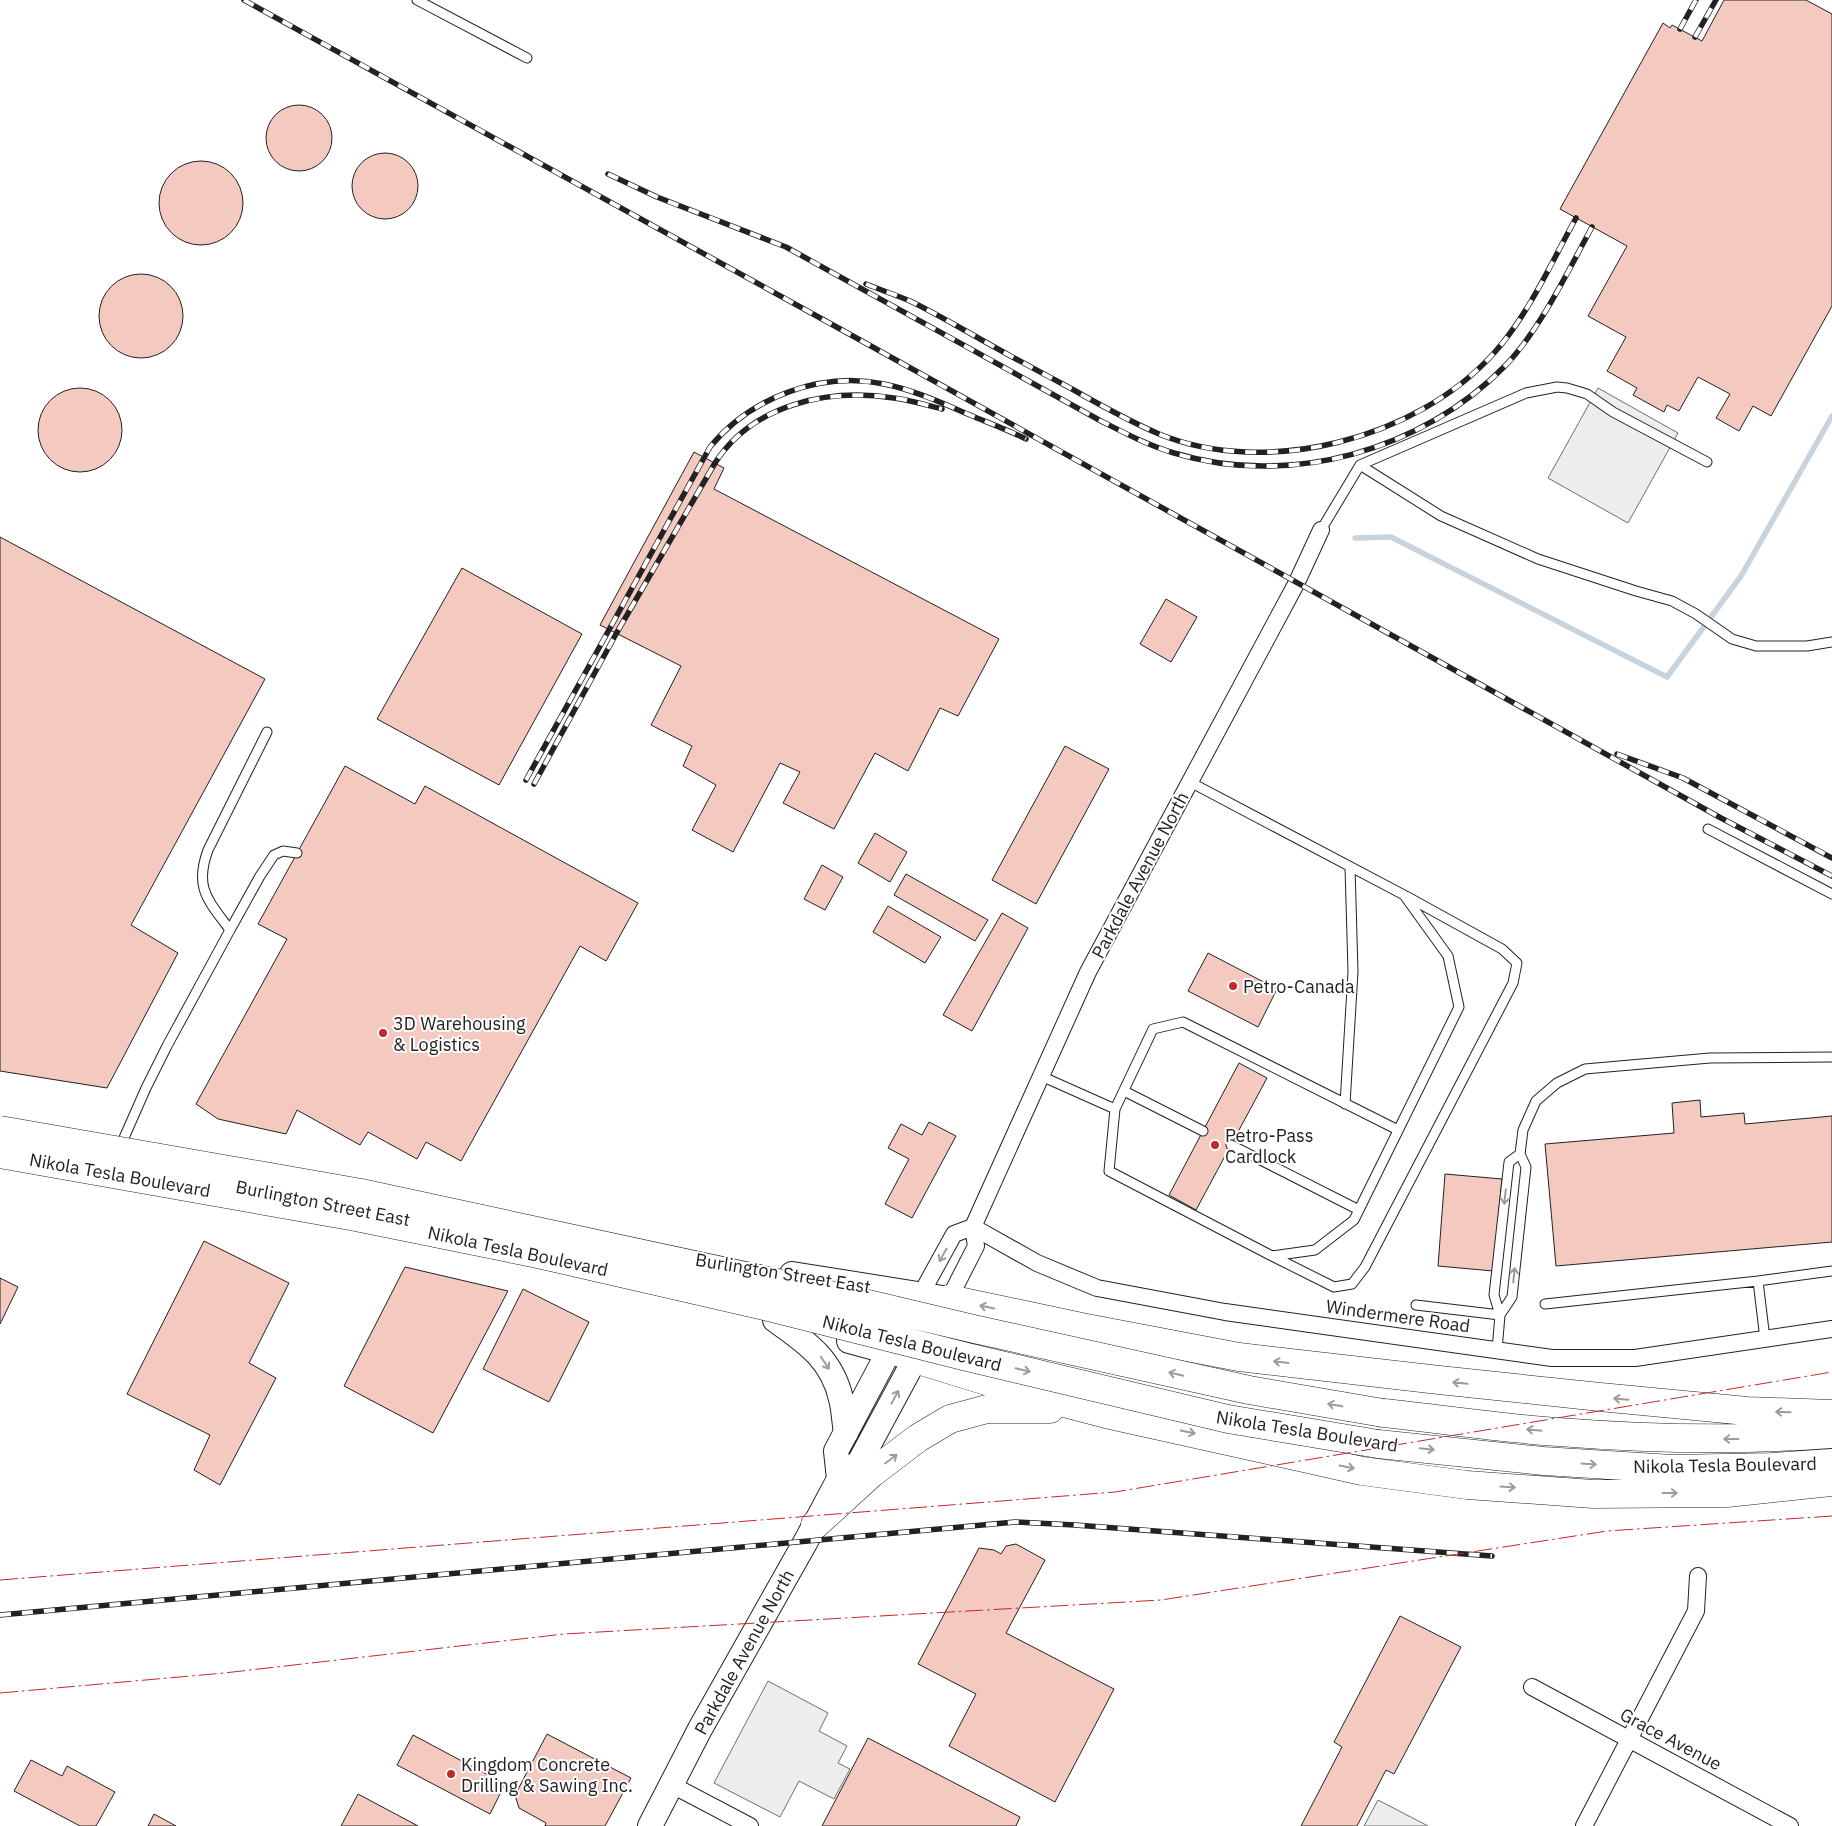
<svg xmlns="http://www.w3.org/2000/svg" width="1832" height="1826" font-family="'IBM Plex Sans',sans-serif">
<rect width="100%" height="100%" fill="#fff"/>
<path fill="#ededed" stroke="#6f6f6f" d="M1598,388l80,45 -50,90 -80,-45z
M768,1681l60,32 -9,18 28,15 -9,17 12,6 -16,30 -35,-18 -19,36 -66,-34z
M1378,1800l50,26h-64z"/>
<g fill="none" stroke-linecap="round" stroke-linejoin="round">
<path stroke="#c7d3dd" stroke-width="5.5" d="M1355,538l36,-1 276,140 74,-101 91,-160"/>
</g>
<path fill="#f3c9c0" stroke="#222" d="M1724,0h82l26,14v292l-61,110 -18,-10 -14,25 -23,-13 14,-24 -32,-17 -19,34 -12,-6 -3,7 -31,-17 4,-7 -30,-17 19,-34 -38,-21 39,-70 -67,-37 103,-186 7,5 2,-3 30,16z
M266 138a33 33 0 1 1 66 0a33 33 0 1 1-66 0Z
M352 186a33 33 0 1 1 66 0a33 33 0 1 1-66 0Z
M159 203a42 42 0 1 1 84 0a42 42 0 1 1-84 0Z
M99 316a42 42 0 1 1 84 0a42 42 0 1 1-84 0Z
M38 430a42 42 0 1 1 84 0a42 42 0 1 1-84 0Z
M694,452l30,16 -10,21 285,150 -41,77 -18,-8 -32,63 -33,-18 -41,76 -51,-26 17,-31 -20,-9 -47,89 -41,-22 24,-45 -33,-19 9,-20 -41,-21 30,-59 -81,-41z
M0,537l265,142 -134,246 47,28 -71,135 -107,-17z
M462,568l120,66 -83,151 -122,-66z
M1166,599l31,18 -26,45 -31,-18z
M1065,746l44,23 -73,135 -44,-24z
M345,766l70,38 10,-18 213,117 -32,58 -26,-15 -119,215 -35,-19 -9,17 -49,-27 -8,13 -63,-35 -11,24 -68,-15 -22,-15 91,-165 -29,-15z
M875,833l32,19 -17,30 -32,-19z
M822,865l21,12 -18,33 -21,-11z
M906,874l82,46 -13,21 -81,-46z
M888,906l53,31 -16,26 -52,-31z
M1002,913l26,15 -56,103 -29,-16z
M1208,953l69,36 -19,38 -70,-36z
M1239,1063l28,15 -71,132 -27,-15z
M1700,1100l1,17 43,-4 1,11 87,-8v126l-276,24 -11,-122 129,-11 -2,-30z
M929,1122l27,14 -44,82 -27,-14 24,-45 -21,-11 13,-24 21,11z
M1445,1174l57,5 -9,92 -55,-5z
M204,1241l85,42 -40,80 27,15 -56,107 -26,-15 16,-35 -83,-41z
M405,1267l103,24 -75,142 -89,-47z
M0,1278l18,9 -18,37z
M523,1289l66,33 -40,80 -66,-33z
M1016,1544l29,16 -39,73 108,56 -59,113 -106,-56 27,-52 -58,-30 61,-116 15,2 7,4 5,-8z
M1400,1616l61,31 -67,127 -8,-4 -29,56h-56l41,-79 -8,-5z
M547,1734l84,44 -26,48h-60l1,-3 -27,-15 -4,-13z
M413,1735l92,49 -15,30 -93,-49z
M868,1738l152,79 -4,9h-194z
M31,1760l31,16 5,-10 48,26 -19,34h-16l-66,-35z
M358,1794l60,32h-77z
M154,1814l22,12h-28z"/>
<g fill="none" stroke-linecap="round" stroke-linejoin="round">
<g stroke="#222" stroke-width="11">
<path id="service" d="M417,0l110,58
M1360,465l81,51 97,43 98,32 36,10 24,13 36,25 24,7h51l25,-4
M1321,530l39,-65 166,-72 31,-6 10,1 20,6 26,18 94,50
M1708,829l124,65
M230,930l30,-54 14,-21 9,-4 14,2
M1041,1076l74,33 -6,62 163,85 43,-6 39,-30 105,-213 -11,-51 -44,-61 -214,-113
M1124,1091l79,40
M1345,1104l8,-132 -3,-105
M1115,1109l38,-80 30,-7 215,108
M1231,1145l128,65
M120,1147l26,-59 21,-42 63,-116c-22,-30 -36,-42 -22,-80l59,-118
M1520,1154l-11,8 -15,133 6,20 12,-18 14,-130 -6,-13 3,-24 13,-29 21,-18 28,-14 125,-11 122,-1
M1272,1256l62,31 18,-3 13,-17 148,-284 4,-20 -15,-14 -96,-53
M1758,1281l74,-10
M1545,1304l213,-23 7,58
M1416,1305l84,10 -3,35"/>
</g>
<g stroke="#222" stroke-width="18">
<path id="minor" d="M973,1227l64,36 60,25 128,24 327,46h83l197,-29
M921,1294l33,-60 19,-7
M949,1299l27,-53 -3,-19 115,-255 208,-388 25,-54
M1532,1687l258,139
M672,1785l78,41
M1584,1826l112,-215 2,-35"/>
</g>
<g stroke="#222" stroke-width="26">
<path id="secondary" d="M792,1274l157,25
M775,1320c31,22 57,39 66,79 3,11 3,23 5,34
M849,1341l66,18
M839,1479l-3,-28 60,-113
M650,1826l50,-97 106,-188 33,-62 21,-18 62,-115"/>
</g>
<g stroke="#222" stroke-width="29">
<path id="motorway" d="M949,1299l137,29 153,29 200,23 161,17 147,14 85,3
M915,1359l107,33 84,22 256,57 105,14 126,9 134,-1 105,-11
M1383,1413c58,6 117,15 175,19 91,7 183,9 274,2
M1378,1444l165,17 130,8 98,-2 61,-4
M815,1525l57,-52 46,-35 32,-19 37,-10h63"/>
</g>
<use href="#service" stroke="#fff" stroke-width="9"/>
<use href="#minor" stroke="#fff" stroke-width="16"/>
<use href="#secondary" stroke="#fff" stroke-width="24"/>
<use href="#motorway" stroke="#fff" stroke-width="28"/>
<g stroke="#222" stroke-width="5.5">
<path id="rail" d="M244,0l598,330 879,488 111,58
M1680,29l16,-29
M1695,37l21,-37
M608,174l49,23 129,50 315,174c24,12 48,25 73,32 116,35 248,-2 332,-88 35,-37 62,-94 86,-138
M866,284c15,6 30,11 44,17 19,9 38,20 56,30 35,20 70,39 106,58 28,16 57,32 87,45 108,44 258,5 335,-81 35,-39 57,-90 82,-135
M1617,754l66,24 149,80
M526,780l184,-333c41,-50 111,-76 174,-63 30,6 58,19 86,31 19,8 38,15 56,24
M534,784l82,-150 99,-171c38,-59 113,-75 179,-65 16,2 32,7 48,11
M0,1615l1015,-93 60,3 417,31"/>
</g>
<use href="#rail" stroke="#fff" stroke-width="4" stroke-dasharray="11" stroke-linecap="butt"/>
<g stroke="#222" stroke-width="29" stroke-linecap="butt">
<path id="motorway-bridge" d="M0,1130l361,63 431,93 182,43 275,61 134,23
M0,1154l356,63 182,37 231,53 198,50 261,62 150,25"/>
</g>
<use href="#motorway-bridge" stroke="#fff" stroke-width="28"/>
<path stroke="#c62828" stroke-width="1" stroke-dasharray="18 4 2.5 4" stroke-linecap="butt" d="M0,1580l1115,-88 717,-120
M0,1693l224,-20 340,-39 597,-34 446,-69 225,-15"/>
</g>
<defs><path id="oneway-shaft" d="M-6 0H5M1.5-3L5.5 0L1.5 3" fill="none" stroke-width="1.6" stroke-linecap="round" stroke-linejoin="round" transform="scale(1.25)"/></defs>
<g stroke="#9c9c9c">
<use href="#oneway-shaft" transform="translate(1505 1197) rotate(96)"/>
<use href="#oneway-shaft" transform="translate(943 1255) rotate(119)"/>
<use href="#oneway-shaft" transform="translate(1514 1275) rotate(-84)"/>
<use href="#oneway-shaft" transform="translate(987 1307) rotate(-168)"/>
<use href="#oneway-shaft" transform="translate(1281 1362) rotate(-173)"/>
<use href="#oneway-shaft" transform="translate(825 1363) rotate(56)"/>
<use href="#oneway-shaft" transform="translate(1023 1370) rotate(13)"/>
<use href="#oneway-shaft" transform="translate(1176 1374) rotate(-167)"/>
<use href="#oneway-shaft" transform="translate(1460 1383) rotate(-174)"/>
<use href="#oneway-shaft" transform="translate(895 1397) rotate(-62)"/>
<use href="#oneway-shaft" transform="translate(1621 1399) rotate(-175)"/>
<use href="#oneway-shaft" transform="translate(1335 1405) rotate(-170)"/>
<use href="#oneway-shaft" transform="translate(1783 1412) rotate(-178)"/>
<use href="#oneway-shaft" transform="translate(1534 1430) rotate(-174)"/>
<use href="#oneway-shaft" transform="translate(1188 1432) rotate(12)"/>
<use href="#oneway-shaft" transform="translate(1731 1439) rotate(-180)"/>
<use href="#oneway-shaft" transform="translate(1427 1449) rotate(6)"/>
<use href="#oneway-shaft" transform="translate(891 1459) rotate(-37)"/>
<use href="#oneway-shaft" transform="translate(1589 1464) rotate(4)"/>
<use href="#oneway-shaft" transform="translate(1347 1467) rotate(12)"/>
<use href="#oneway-shaft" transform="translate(1508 1487) rotate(4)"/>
<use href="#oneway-shaft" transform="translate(1670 1493)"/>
</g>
<g fill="#c62828" stroke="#fff" stroke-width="2">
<circle cx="1233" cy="986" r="5"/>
<circle cx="383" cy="1033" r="5"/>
<circle cx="1215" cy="1145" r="5"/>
<circle cx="451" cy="1774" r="5"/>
</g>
<g text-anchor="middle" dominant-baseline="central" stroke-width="4" stroke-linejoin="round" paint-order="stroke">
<g font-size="18" fill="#222" stroke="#fff">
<text transform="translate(1140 875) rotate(-62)">Parkdale Avenue North</text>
<text transform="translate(120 1175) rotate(10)">Nikola Tesla Boulevard</text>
<text transform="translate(323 1203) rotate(11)">Burlington Street East</text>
<text transform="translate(518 1251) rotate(12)">Nikola Tesla Boulevard</text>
<text transform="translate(783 1273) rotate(9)">Burlington Street East</text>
<text transform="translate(1398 1316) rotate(8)">Windermere Road</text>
<text transform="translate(912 1343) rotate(14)">Nikola Tesla Boulevard</text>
<text transform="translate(1307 1431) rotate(9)">Nikola Tesla Boulevard</text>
<text transform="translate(1725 1465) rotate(-1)">Nikola Tesla Boulevard</text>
<text transform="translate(744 1652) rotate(-61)">Parkdale Avenue North</text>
<text transform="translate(1671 1739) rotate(28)">Grace Avenue</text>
</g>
<g font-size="18" fill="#222" stroke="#fff" text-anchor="start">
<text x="1243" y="986">Petro-Canada</text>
<text x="393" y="1023">3D Warehousing<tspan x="393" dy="21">&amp; Logistics</tspan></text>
<text x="1225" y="1135">Petro-Pass<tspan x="1225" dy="21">Cardlock</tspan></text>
<text x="461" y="1764">Kingdom Concrete<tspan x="461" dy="21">Drilling &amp; Sawing Inc.</tspan></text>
</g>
</g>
</svg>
